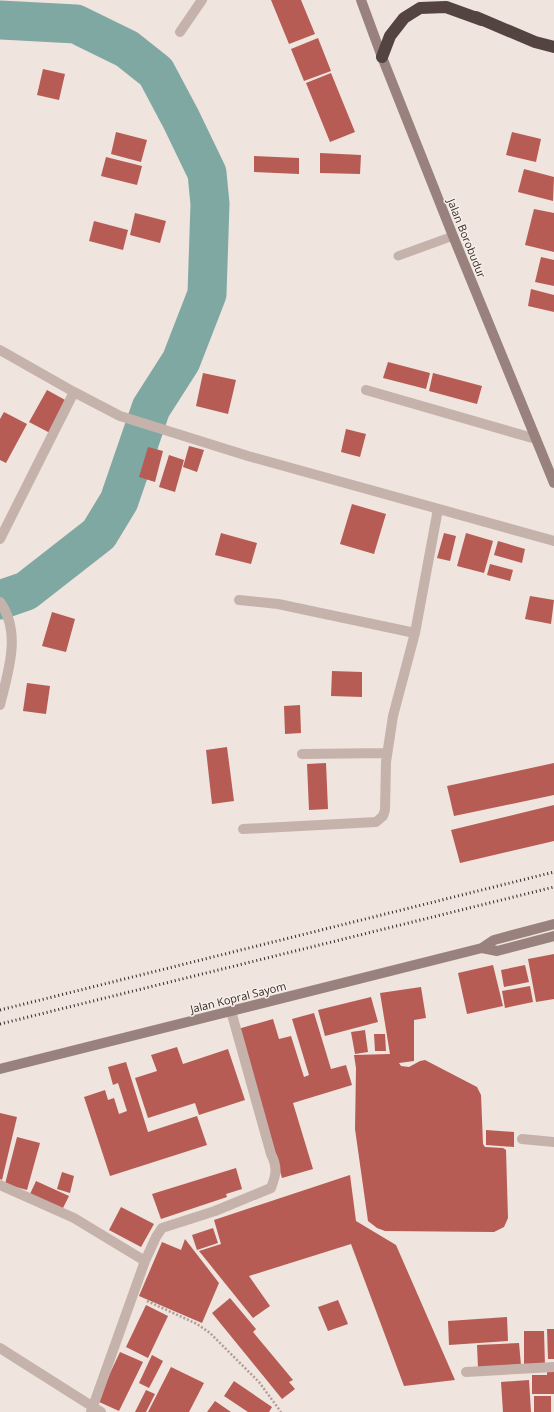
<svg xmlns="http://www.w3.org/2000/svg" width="554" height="1412" font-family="'Open Sans',sans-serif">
<rect width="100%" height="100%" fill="#efe4de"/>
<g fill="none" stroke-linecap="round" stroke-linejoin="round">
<path stroke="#80a8a3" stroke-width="39" d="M0,20l76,4 51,25 29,23 25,47 26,54 3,31 -3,90 -26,67 -30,47 -32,93 -20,33 -73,57 -26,9"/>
</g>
<path fill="#b65c54" d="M271,0h30l14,34 -26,10z
M318,38l13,33 -27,10 -13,-32z
M43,69l22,5 -6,26 -22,-5z
M331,73l24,59 -25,10 -24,-59z
M116,132l31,8 -6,22 -30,-8z
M512,132l29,7 -5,23 -30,-7z
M320,153l41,2 -1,19 -40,-1z
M254,156l45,2v16l-45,-2z
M106,157l36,9 -5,19 -36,-9z
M524,169l30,8 -1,24 -35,-9z
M534,209l20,4v39l-29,-7z
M135,213l31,8 -6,22 -30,-8z
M94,221l34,9 -5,20 -34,-9z
M541,257l13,3v26l-19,-4z
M531,289l23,6v17l-26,-6z
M388,362l42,11 -4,16 -43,-11z
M203,373l33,7 -8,34 -32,-8z
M433,373l49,13 -5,18 -48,-13z
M47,390l20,11 -17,32 -21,-11z
M4,412l23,12 -21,39 -6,-3v-41z
M346,429l20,5 -6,23 -19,-5z
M189,446l15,4 -7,22 -14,-5z
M148,447l15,4 -8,31 -16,-5z
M169,455l15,5 -9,32 -16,-5z
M352,504l34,10 -12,40 -34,-10z
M221,533l36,10 -6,21 -36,-9z
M444,533l12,3 -6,25 -13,-3z
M466,533l27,8 -9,32 -27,-7z
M498,541l27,8 -3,14 -28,-8z
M490,564l23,6 -3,11 -23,-6z
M530,596l24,4 -3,24 -26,-5z
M52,612l23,7 -9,33 -24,-6z
M332,671l30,1v25l-31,-1z
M27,683l23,3 -4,28 -23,-3z
M300,705l1,28 -16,1 -1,-28z
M227,747l7,54 -22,3 -6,-54z
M326,763l2,46 -19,1 -2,-46z
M554,763v32l-100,21 -7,-30z
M554,805v36l-94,22 -9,-33z
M554,954v45l-18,3 -8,-43z
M493,965l10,41 -36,8 -9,-41z
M525,965l4,17 -25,5 -3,-17z
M530,986l3,16 -28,6 -3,-17z
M421,987l5,31 -12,2v41l-15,2 2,3 8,1 11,-6 5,-1 52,27 4,8 2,49 2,3 18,1 3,2 2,68 -4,9 -10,5 -109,-1 -8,-3 -9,-7 -13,-92 1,-61 -2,-13 36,-1 -10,-61z
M371,997l7,25 -53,14 -7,-26z
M314,1013l17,56 15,-4 6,20 -59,18 20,66 -31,9 -44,-149 35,-10 6,20 12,-3 13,41 5,-2 -17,-56z
M365,1030l3,22 -13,2 -4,-22z
M374,1034h11l1,17h-11z
M177,1047l6,17 45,-15 17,51 -46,15 -4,-12 -47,15 -13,-40 22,-7 -6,-16z
M126,1062l22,70 49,-16 10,29 -97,31 -26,-79 21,-7 3,10 6,-2 5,16 8,-3 -9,-28 -5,2 -5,-18z
M0,1113l17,4 -15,63 -2,-1z
M486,1130l28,2v15l-28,-2z
M17,1137l23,6 -13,47 -22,-6z
M236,1168l6,21 -16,5 1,3 -66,22 -9,-25z
M62,1172l12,4 -4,17 -13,-4z
M350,1175l6,46 40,24 59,135 -51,6 -53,-142 -102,32 21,30 -17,12 -54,-67 22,-7 -7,-24z
M36,1181l33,15 -7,14 -32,-16z
M121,1207l33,17 -13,23 -32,-17z
M213,1228l5,15 -21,7 -5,-15z
M185,1239l34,44 -17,40 -63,-27 23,-54 19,8z
M230,1298l26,31 -3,3 40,48 -4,2 6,7 -13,10 -70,-86z
M338,1300l10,24 -20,7 -10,-24z
M146,1305l22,11 -20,42 -22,-11z
M507,1317l1,24 -59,4 -1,-24z
M547,1329h7v30h-6z
M524,1331h20l1,35h-21z
M519,1343l2,22 -43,3 -1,-23z
M120,1352l23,10 -24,49 -22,-10z
M152,1355l11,6 -14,27 -10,-5z
M171,1367l33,16 -15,29h-41z
M547,1372h7v22h-22v-19h15z
M529,1380l2,32h-28l-2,-30z
M234,1381l38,26 -3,5h-21l-24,-16z
M146,1390l9,4 -9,18h-11z
M534,1396h17v16h-17z
M215,1401l16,11h-24z"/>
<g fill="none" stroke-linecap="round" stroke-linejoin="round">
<path stroke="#b19d95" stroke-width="2.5" stroke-dasharray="2 2" stroke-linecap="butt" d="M147,1301l50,23 13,9 49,49 22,30"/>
<path stroke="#c5b3ab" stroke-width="9" d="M398,256l55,-20"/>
<path stroke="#c5b3ab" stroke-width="10" d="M180,32l22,-32
M0,350l74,42 46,24 128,40 306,85
M366,390l170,49
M0,539l74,-147
M239,600l39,4 137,29
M0,602c22,31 8,70 0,103
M302,754l85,-1
M243,829l133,-7 7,-6 2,-6 1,-48 7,-46 22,-83 23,-124
M522,1139l32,3
M0,1185l74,33 71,43
M0,1348l101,64
M466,1372l88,-5
M91,1412l54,-151 11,-24 6,-9 53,-17 56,-23c5,-13 7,-20 0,-34l-40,-143"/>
<path stroke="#99827d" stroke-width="10" d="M361,0l21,57 71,179 101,247
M482,948l15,3 57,-15
M0,1069l482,-121 12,-8 60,-16"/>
<path stroke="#544441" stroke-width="12" d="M476,17l59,25 19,5
M382,57l8,-21 14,-18 16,-10 26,-1 36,13"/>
<path stroke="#342b29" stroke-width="3" stroke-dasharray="1 3" stroke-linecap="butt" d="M0,1010l554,-138
M0,1024l554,-137"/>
</g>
<g text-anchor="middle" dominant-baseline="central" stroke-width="3" stroke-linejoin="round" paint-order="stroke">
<g font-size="11" fill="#342b29" stroke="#f7eee9">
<text transform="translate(467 238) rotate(68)">Jalan Borobudur</text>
<text transform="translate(238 997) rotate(-14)">Jalan Kopral Sayom</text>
</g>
</g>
</svg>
